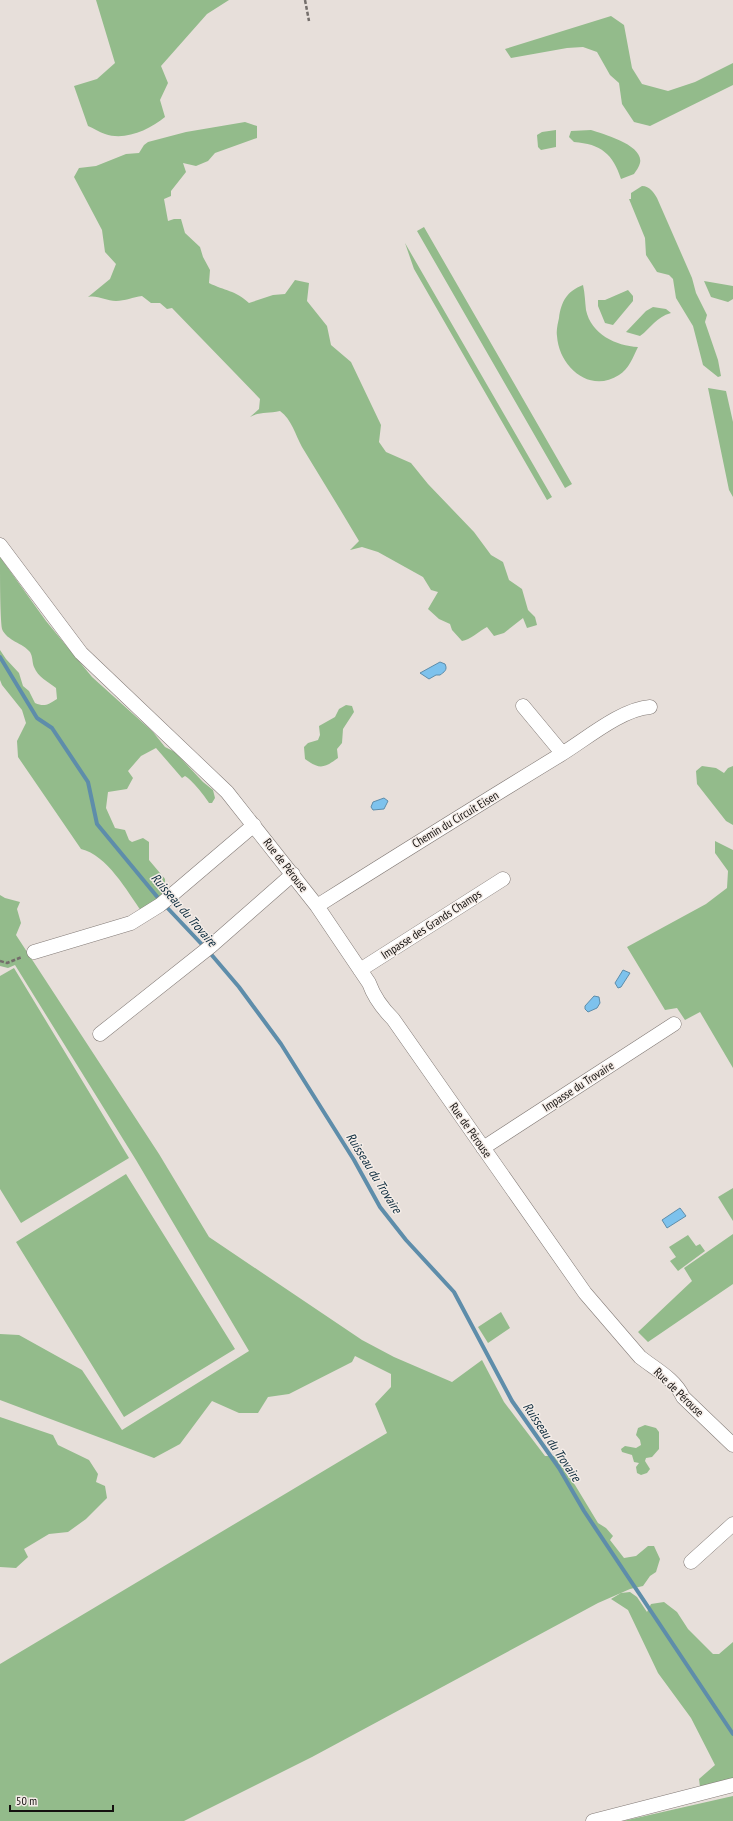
<svg xmlns="http://www.w3.org/2000/svg" width="733" height="1821" font-family="'PT Sans Narrow',sans-serif">
<rect width="100%" height="100%" fill="#e7dfda"/>
<path fill="#93bb8b" d="M96,0h133l-22,14 -46,52 7,17 -8,17 5,17c-16,13 -40,24 -60,17 -6,-2 -12,-6 -17,-8l-14,-40 23,-7 18,-16z
M611,16l13,9 8,43 10,16 26,7 27,-9 38,-19v22l-83,41 -16,-4 -12,-18 -3,-21 -9,-8 -13,-23 -14,-5 -16,1 -56,10 -6,-9z
M245,122l12,4v12l-42,15 -7,8 -12,5 -13,-3 3,9 -15,19v5l-7,3 4,22 6,-2h7l4,14 15,14 3,10 7,13 -1,13c16,8 26,7 40,20l24,-8 12,-1 10,-14 14,3 -2,18 20,25 4,19 20,17 30,63 -2,17 7,10 25,11 17,21 46,48 17,23 12,7 6,18 13,9 6,21 7,7 2,8 -10,3 -4,-10 -19,15 -10,3 -7,-9c-8,4 -17,13 -25,14l-10,-11 -2,-6 -11,-5 -11,-10 10,-17 -7,-2 -8,-13 -45,-25 -16,-5 -12,3 9,-9c-19,-32 -38,-63 -57,-94 -7,-13 -10,-27 -22,-36 -12,3 -19,0 -30,6l9,-8 1,-10 -88,-91 -5,1 -7,-6h-9l-9,-7c-9,1 -17,5 -26,5 -10,0 -18,-6 -28,-4l22,-18 6,-15 -11,-12 -3,-22 -28,-53 5,-9 17,-2 30,-12 13,-1 5,-8 4,-3 38,-10z
M556,130v17l-15,3 -3,-3 -1,-12 5,-3z
M591,130c12,4 53,15 49,33 -1,4 -4,8 -6,11l-13,5c-8,-25 -20,-35 -47,-37l-5,-5 2,-6z
M642,186c8,0 12,7 15,12l35,80 4,15 11,22 -2,7 13,38 3,16 -3,1 -15,-12 -10,-39 -17,-28 -3,-19 -4,-4 -12,-3 -11,-17 -1,-17 -16,-39h2v-6z
M424,227l148,257 -7,4 -148,-257z
M405,243l147,254 -5,3 -133,-231z
M704,281l29,5v13l-5,3 -17,-5z
M583,285c2,9 2,17 3,25 5,24 30,36 52,37 -5,10 -9,22 -19,28 -29,19 -60,-8 -62,-39 -1,-6 1,-13 2,-18 2,-16 8,-27 24,-33z
M628,290l5,6v5l-20,24 -8,-2 -7,-17v-6h7z
M653,307l13,2 5,4c-15,4 -20,15 -31,23l-14,-4 20,-21z
M708,388l18,3 7,31v75l-4,-7z
M0,557l46,64 46,56 61,55 12,15 10,5 28,30 10,8 2,8 -3,5h-3c-4,-7 -18,-24 -24,-27l-3,2 -26,-30 -15,8 -13,15 5,7 -6,11 -19,3 -2,16 9,20 10,2 4,10 3,2 11,-4 6,4v18l16,19v16l-23,17c-15,-21 -35,-57 -61,-63l-63,-92 -1,-16 9,-18 -4,-13 -20,-25 -2,-5v-30l6,9 13,14 4,13 6,5 6,12c9,4 13,2 22,-4l-1,-11c-8,-6 -18,-11 -22,-21 -2,-5 -1,-10 -4,-15 -7,-9 -23,-11 -28,-23 -2,-13 -2,-56 -2,-72z
M346,705l6,1 2,6 -11,17 -1,14 -5,6 1,9c-14,10 -18,12 -33,1l-1,-12 4,-4 10,-3 2,-5 -1,-9 16,-9 4,-8z
M702,766l14,2 8,5 4,-5 5,-2v59l-7,-4 -29,-37 -1,-13z
M715,841l18,9v218l-33,-56 -15,8 -8,-12 -12,2 -38,-63 79,-43 21,-16 1,-17 -13,-18z
M0,895l5,3 15,4 -3,7 4,14 -5,12 143,219 50,83 153,103 32,17 58,25 30,-22 22,42 41,54h9l21,29 23,38 8,5 7,8 -3,4 14,18 12,-2 12,-10h6l6,13 -4,13 -6,4 -7,10 -13,3 -32,14 -286,154 -128,64h-184v-157l387,-231 -12,-29 16,-17v-13l-36,-18 -3,6 -63,32 -21,3 -10,16h-19l-27,-12 -32,43 -26,14 -154,-58v-66l19,1 63,35 40,60 127,-79 -113,-191 -121,-195 -7,3 -8,-2z
M14,968l115,190 -108,65 -21,-34v-213z
M126,1174l109,175 -111,68 -108,-175z
M733,1188v33l-15,-24z
M733,1234v50l-85,58 -10,-10 54,-51 -8,-13z
M688,1235l8,11 4,-2 5,7 -27,20 -8,-10 6,-4 -7,-10z
M501,1312l9,16 -22,15 -10,-16z
M0,1417l53,18 5,10 31,15 9,14 -2,8 9,4 2,12 -21,21 -18,13 -19,2 -25,15 4,8 -12,11 -16,-1z
M645,1425l11,3 3,4v17l-7,8 -6,1 -1,3 5,8 -3,4 -6,2 -4,-2 -1,-6 3,-4 -5,-1 -2,-7 -10,-3 -1,-3 4,-3 11,2 5,-3 -1,-5 -4,-5 2,-7z
M630,1592l7,5 10,15 4,-8 13,-2 13,10 11,17 25,25h6l14,-12v137l-33,8 -1,-8 16,-14 -24,-47 -33,-45 -30,-63 -17,-11 10,-6z
M733,1796v25h-110z"/>
<path fill="#7dc2ed" stroke="#5e8daa" d="M440,662l5,2c3,6 -1,8 -5,11h-4l-7,4 -9,-6z
M384,798l4,3 -4,8 -11,1 -2,-3 2,-5z
M623,970l7,3 -9,14 -3,1 -3,-5z
M594,996l5,1 1,6 -3,5 -9,4 -3,-3v-3z
M680,1208l6,8 -19,12 -5,-8z"/>
<g fill="none" stroke-linecap="round" stroke-linejoin="round">
<path stroke="#5e8daa" stroke-width="4" d="M0,657l37,61 15,10 36,54 9,42 62,75 51,54 29,34 42,57 73,116 26,47 26,33 48,52 58,109 47,67 25,43 149,223"/>
<g stroke="#837b77" stroke-width="15">
<path id="minor" d="M0,545l81,108 146,139 90,114 52,77c5,14 14,26 24,36l192,274 55,64c15,12 35,22 43,40l50,48
M523,706l39,47
M317,906c81,-51 161,-101 243,-151 25,-15 61,-46 90,-48
M34,952l97,-29 29,-18 94,-80
M360,970l143,-91
M100,1034l111,-88 82,-72
M483,1148l191,-124
M691,1562l42,-38
M593,1821l140,-36"/>
</g>
<path stroke="#746e6b" stroke-width="2.5" stroke-dasharray="4 2" stroke-linecap="butt" d="M305,0l4,21
M0,961l7,2 15,-6"/>
<use href="#minor" stroke="#fff" stroke-width="14"/>
</g>
<g text-anchor="middle" dominant-baseline="central" stroke-width="3" stroke-linejoin="round" paint-order="stroke">
<g font-size="12" fill="#14110f" stroke="#f4ece7">
<text transform="translate(455 819) rotate(-31)">Chemin du Circuit Eisen</text>
<text transform="translate(286 865) rotate(52)">Rue de Pérouse</text>
<text transform="translate(431 924) rotate(-33)">Impasse des Grands Champs</text>
<text transform="translate(578 1086) rotate(-33)">Impasse du Trovaire</text>
<text transform="translate(471 1130) rotate(55)">Rue de Pérouse</text>
<text transform="translate(679 1392) rotate(44)">Rue de Pérouse</text>
</g>
<g font-size="13" font-style="italic" fill="#0e2d3f" stroke="#f4ece7">
<text transform="translate(184 910) rotate(49)">Ruisseau du Trovaire</text>
<text transform="translate(374 1173) rotate(58)">Ruisseau du Trovaire</text>
<text transform="translate(552 1442) rotate(56)">Ruisseau du Trovaire</text>
</g>
</g>
<path d="M10 1805v6h103v-6" fill="none" stroke="#14110f" stroke-width="2"/>
<text x="16" y="1805" font-size="12" fill="#14110f" stroke="#f4ece7" stroke-width="3" paint-order="stroke">50 m</text>
</svg>
